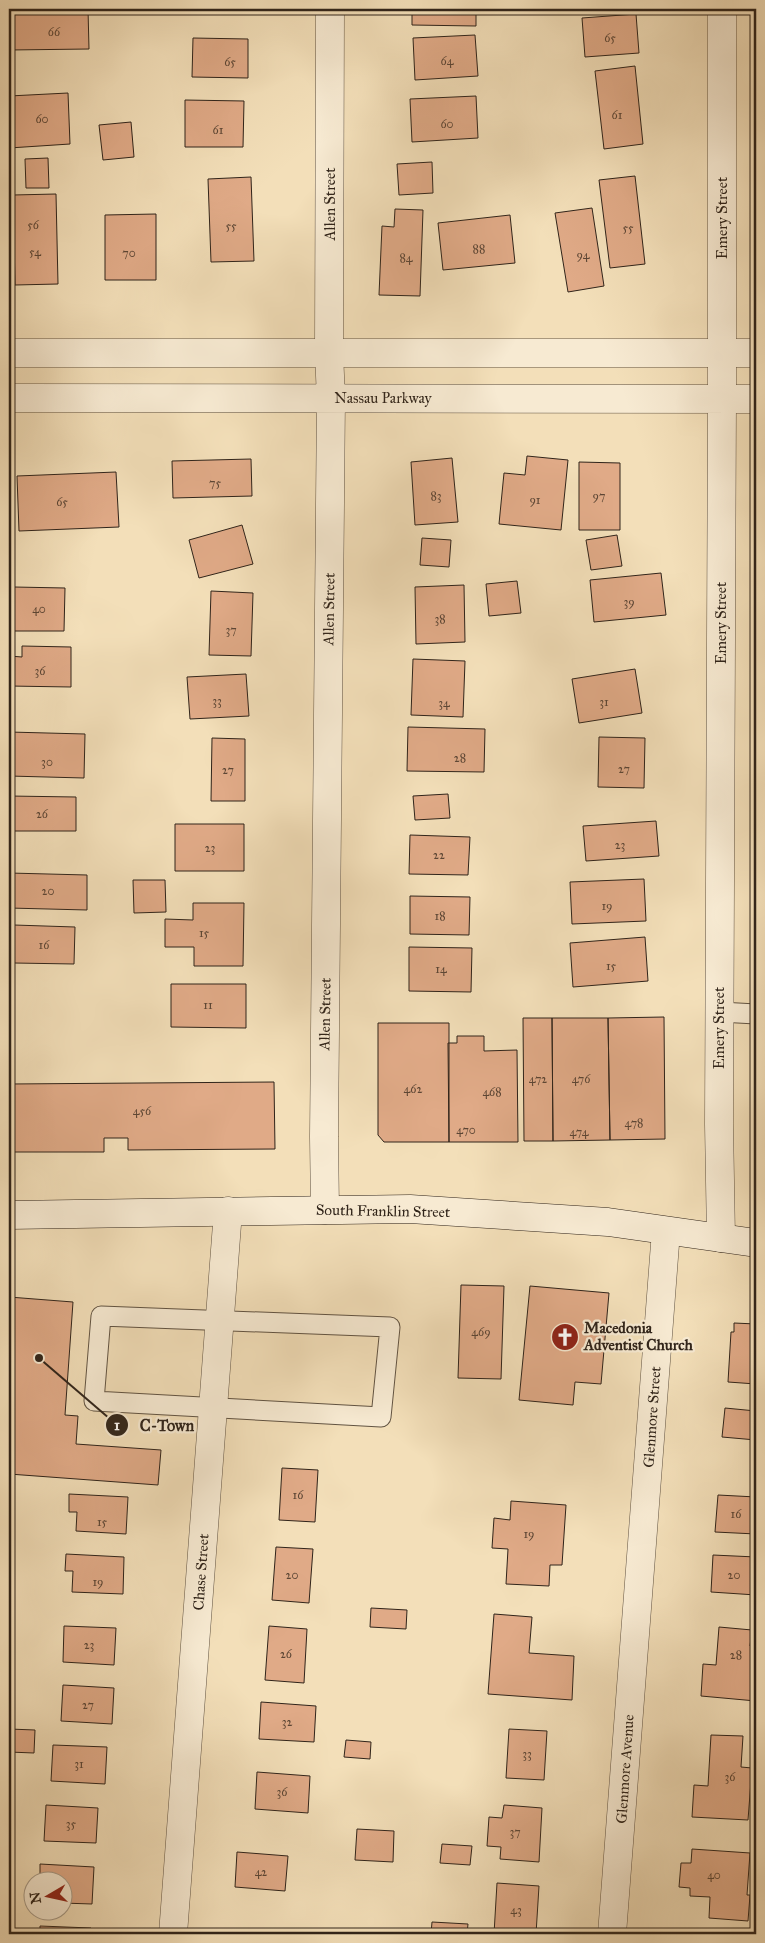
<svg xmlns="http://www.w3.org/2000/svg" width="765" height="1943" font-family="'IM FELL Great Primer',serif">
<rect width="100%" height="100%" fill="#f3dfb9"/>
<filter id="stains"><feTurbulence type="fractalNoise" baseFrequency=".004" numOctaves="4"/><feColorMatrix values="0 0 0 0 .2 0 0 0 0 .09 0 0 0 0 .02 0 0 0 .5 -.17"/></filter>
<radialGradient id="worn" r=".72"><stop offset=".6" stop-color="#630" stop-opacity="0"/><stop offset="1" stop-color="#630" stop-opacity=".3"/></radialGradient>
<path fill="#e0aa87" stroke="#30241a" d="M9,9h79l1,40 -80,1z
M412,9h64v17l-64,-1z
M636,14l3,39 -54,4 -3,-39z
M475,35l3,41 -63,4 -2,-42z
M193,38l55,1v39l-56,-1z
M635,66l8,78 -39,5 -9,-78z
M68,93l2,51 -61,4v-52z
M476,96l2,42 -66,4 -2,-43z
M185,100l59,1 -1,46h-58z
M131,122l3,35 -31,3 -4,-35z
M48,158l1,30h-23l-1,-29z
M432,162l1,31 -34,2 -2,-31z
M635,176l10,88 -35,4 -11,-88z
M251,177l3,84 -43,1 -3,-83z
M56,194l2,90 -43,1 -2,-90z
M592,208l12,78 -36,6 -13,-79z
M395,209l28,1 -3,86 -41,-1 3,-69 12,1z
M156,214v66h-51v-65z
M510,215l5,48 -72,7 -5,-47z
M527,456l41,4 -7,70 -62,-6 5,-51 21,2z
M452,458l6,64 -43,3 -4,-63z
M251,459l1,37 -79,2 -1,-37z
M579,462l41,1v67h-41z
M116,472l3,55 -100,4 -2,-55z
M242,525l11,39 -54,14 -10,-38z
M617,535l5,31 -31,4 -5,-30z
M422,538l29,2 -2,27 -29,-2z
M661,573l5,42 -72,7 -4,-42z
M517,581l4,32 -32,3 -3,-32z
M464,585l1,57 -49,2 -1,-57z
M14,587l51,1 -1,43h-50z
M211,591l42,2 -2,63 -42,-1z
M22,646l49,1v40l-62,-1v-30l13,1z
M413,659l52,2 -2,56 -52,-2z
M635,669l7,44 -63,10 -7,-44z
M246,674l3,42 -59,3 -3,-42z
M408,727l77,2 -1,43 -77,-1z
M9,732l76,2 -1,44 -75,-2z
M599,737l46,1 -1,50 -46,-1z
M212,738l33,1v62h-34z
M448,794l2,24 -35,2 -2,-24z
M9,796l67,1v34h-67z
M656,821l3,35 -73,5 -3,-35z
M175,824h69v47h-69z
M410,835l60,2 -2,38 -59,-1z
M9,873l78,2v35l-78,-2z
M644,879l2,42 -74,3 -2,-42z
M133,880h32l1,32 -32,1z
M410,896l60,1 -1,38 -59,-1z
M193,903h51l-1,63h-49v-19h-29v-28l28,1z
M14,925l61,2 -1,37 -60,-1z
M645,937l3,44 -75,6 -3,-44z
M409,947l63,1 -1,44 -62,-1z
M171,984h75v44l-75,-1z
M664,1017l1,122 -55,1 -2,-122z
M523,1018h29l1,123h-29z
M552,1018h56l2,122 -57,1z
M378,1023h71v119h-65l-6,-7z
M457,1036h27v15l33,-1 1,92h-69l-1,-99h9z
M274,1082l1,67 -147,1v-12h-24v14h-95v-68z
M461,1285l43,1 -3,93 -43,-1z
M530,1286l79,7 -8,91 -26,-2 -2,23 -54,-5z
M9,1297l64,5 -8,113 13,1 -2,28 85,6 -3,35 -149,-11z
M734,1323l22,1v60l-28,-2 3,-50h3z
M725,1408l31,3v29l-34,-3z
M282,1468l36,2 -3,52 -36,-2z
M69,1494l59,3 -2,37 -50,-3 1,-19h-8z
M718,1495l38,2v37l-41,-2z
M511,1501l55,4 -4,60h-12l-1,21 -43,-2 2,-35 -16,-1 2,-30 16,2z
M276,1547l37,2 -4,54 -37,-3z
M66,1554l58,3 -1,37 -51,-2 1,-21h-8z
M713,1555l43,2v38l-45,-3z
M371,1608l36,2 -1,19 -36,-2z
M494,1614l38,3 -3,36 45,3 -2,44 -84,-6z
M64,1626l52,2 -2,37 -51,-3z
M269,1626l38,3 -3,54 -39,-3z
M719,1627l33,3 -2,16h6v55l-55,-5 2,-32 13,1z
M63,1685l51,3 -2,36 -51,-3z
M261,1702l55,4 -2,36 -55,-3z
M9,1729l26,1 -1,23 -25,-1z
M509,1729l38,2 -3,49 -38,-2z
M711,1735l32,1 -2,31 11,1 -4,52 -56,-3 2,-32 14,1z
M346,1740l25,2 -1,17 -26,-2z
M53,1745l54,2 -2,37 -54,-3z
M257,1772l53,4 -2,37 -53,-4z
M46,1805l52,3 -2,35 -52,-2z
M504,1805l38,3 -3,54 -39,-3 1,-12 -14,-1 2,-29 13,1z
M357,1829l37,2 -1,31 -38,-2z
M442,1844l30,2 -2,19 -30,-2z
M692,1849l58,4 -3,42h3l-2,26 -39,-3 1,-21 -20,-1v-8l-11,-1 2,-24h10z
M237,1852l51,4 -3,35 -50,-4z
M40,1864l54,3 -2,37 -30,-1v-23h-22z
M497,1883l42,3 -3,48h-42z
M432,1922l36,2 -1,10h-36z
M40,1926l51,2 -1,6h-50z"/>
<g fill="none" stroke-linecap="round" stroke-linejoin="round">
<g stroke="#615342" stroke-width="21">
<path id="lane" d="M720,1012l36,2
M101,1316l289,11 -9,90 -287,-16z"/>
</g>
<g stroke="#615342" stroke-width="29">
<path id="street" d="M9,353h747
M9,398l747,1
M325,1210l-1,-73 7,-739 -2,-45 1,-344
M721,1238l-2,-114 3,-725v-390
M173,1934l55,-723
M612,1934l54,-703"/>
</g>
<g stroke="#30241a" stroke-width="29">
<path id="secondary" d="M9,1215l401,-6 198,13 148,21"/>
</g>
<use href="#lane" stroke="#f7ead2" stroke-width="19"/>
<use href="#street" stroke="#f7ead2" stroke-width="28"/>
<use href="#secondary" stroke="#f7ead2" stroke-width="28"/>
</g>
<defs>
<g id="church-disc" transform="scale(1.4375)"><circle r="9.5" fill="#8f2418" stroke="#f7ead2"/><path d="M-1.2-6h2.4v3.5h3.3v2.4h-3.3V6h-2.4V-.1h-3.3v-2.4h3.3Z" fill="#fff"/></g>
</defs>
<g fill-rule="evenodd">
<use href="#church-disc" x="565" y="1337"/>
</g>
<g text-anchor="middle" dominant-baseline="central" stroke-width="4.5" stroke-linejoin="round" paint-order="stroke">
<g font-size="12" fill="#5c4635">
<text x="54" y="32">66</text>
<text x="610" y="38">65</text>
<text x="447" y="61">64</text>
<text x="230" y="62">65</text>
<text x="617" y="115">61</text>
<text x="42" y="119">60</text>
<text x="447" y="124">60</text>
<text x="218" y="130">61</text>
<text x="33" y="225">56</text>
<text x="231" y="226">55</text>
<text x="628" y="228">55</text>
<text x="479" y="249">88</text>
<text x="35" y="252">54</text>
<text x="129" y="253">70</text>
<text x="583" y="255">94</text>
<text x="406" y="258">84</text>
<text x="215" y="483">75</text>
<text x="436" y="496">83</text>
<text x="599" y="496">97</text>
<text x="535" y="500">91</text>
<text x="62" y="502">65</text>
<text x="629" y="602">39</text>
<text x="39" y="609">40</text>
<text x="440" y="619">38</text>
<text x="231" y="630">37</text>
<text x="40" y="671">36</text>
<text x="217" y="701">33</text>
<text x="604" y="702">31</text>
<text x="444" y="703">34</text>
<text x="460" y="758">28</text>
<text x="47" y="762">30</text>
<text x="624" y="769">27</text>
<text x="228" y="770">27</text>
<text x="42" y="814">26</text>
<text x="620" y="845">23</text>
<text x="210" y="848">23</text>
<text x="439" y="855">22</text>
<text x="48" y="891">20</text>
<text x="607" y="906">19</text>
<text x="440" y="916">18</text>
<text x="204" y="933">15</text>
<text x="44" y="945">16</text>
<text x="611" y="966">15</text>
<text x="441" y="969">14</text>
<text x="208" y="1005">11</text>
<text x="538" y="1079">472</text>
<text x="581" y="1079">476</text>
<text x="413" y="1089">462</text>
<text x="492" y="1092">468</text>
<text x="142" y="1111">456</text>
<text x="634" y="1123">478</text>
<text x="466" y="1130">470</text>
<text x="579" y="1132">474</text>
<text x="481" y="1332">469</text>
<text x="298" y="1495">16</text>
<text x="736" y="1514">16</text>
<text x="102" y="1522">15</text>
<text x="529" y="1534">19</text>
<text x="292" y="1575">20</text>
<text x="734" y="1575">20</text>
<text x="98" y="1582">19</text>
<text x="89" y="1645">23</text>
<text x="286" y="1654">26</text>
<text x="736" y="1655">28</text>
<text x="88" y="1705">27</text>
<text x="287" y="1722">32</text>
<text x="527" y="1754">33</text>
<text x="79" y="1764">31</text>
<text x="730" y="1777">36</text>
<text x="282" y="1792">36</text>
<text x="71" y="1824">35</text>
<text x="515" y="1832">37</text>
<text x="261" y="1872">42</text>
<text x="714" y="1875">40</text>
<text x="516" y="1910">43</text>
</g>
<g font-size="15" fill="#30241a" stroke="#f7ead2">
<text transform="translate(330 204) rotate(-90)">Allen Street</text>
<text transform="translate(722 218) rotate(-90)">Emery Street</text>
<text x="383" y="398">Nassau Parkway</text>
<text transform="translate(329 609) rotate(-89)">Allen Street</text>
<text transform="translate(721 623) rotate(-90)">Emery Street</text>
<text transform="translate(325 1014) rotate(-89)">Allen Street</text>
<text transform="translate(719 1028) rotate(-90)">Emery Street</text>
<text transform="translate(383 1211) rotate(1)">South Franklin Street</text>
<text transform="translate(652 1417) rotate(-86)">Glenmore Street</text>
<text transform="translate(201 1572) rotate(-86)">Chase Street</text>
<text transform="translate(625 1769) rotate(-86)">Glenmore Avenue</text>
</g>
<g font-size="15" font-weight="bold" fill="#30241a" stroke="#f7ead2" text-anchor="start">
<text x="584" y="1328">Macedonia<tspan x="584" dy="17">Adventist Church</tspan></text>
</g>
</g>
<path fill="none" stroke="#30241a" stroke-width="2" d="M39 1358L117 1425"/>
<g fill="#30241a" stroke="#f7ead2" stroke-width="2">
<circle cx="39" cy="1358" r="5"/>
<circle cx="117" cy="1425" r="12"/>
</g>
<g font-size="15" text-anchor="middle" font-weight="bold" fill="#fff">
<text x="117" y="1430">1</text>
</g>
<g font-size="16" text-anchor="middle" font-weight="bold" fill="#30241a" stroke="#f7ead2" stroke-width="4.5" stroke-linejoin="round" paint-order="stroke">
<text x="167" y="1431">C-Town</text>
</g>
<rect width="765" height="1943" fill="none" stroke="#f3dfb9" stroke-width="30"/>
<rect x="10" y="10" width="745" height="1923" fill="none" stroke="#30241a" stroke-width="2.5"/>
<rect x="15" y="15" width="735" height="1913" fill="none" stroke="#30241a"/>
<g transform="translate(48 1896) rotate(261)"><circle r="24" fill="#f7ead2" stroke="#a79b88"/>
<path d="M0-4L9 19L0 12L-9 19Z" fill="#8f2418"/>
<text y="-8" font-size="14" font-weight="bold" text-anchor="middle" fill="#30241a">N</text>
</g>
<rect width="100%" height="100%" filter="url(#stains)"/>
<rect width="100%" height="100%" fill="url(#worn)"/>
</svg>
